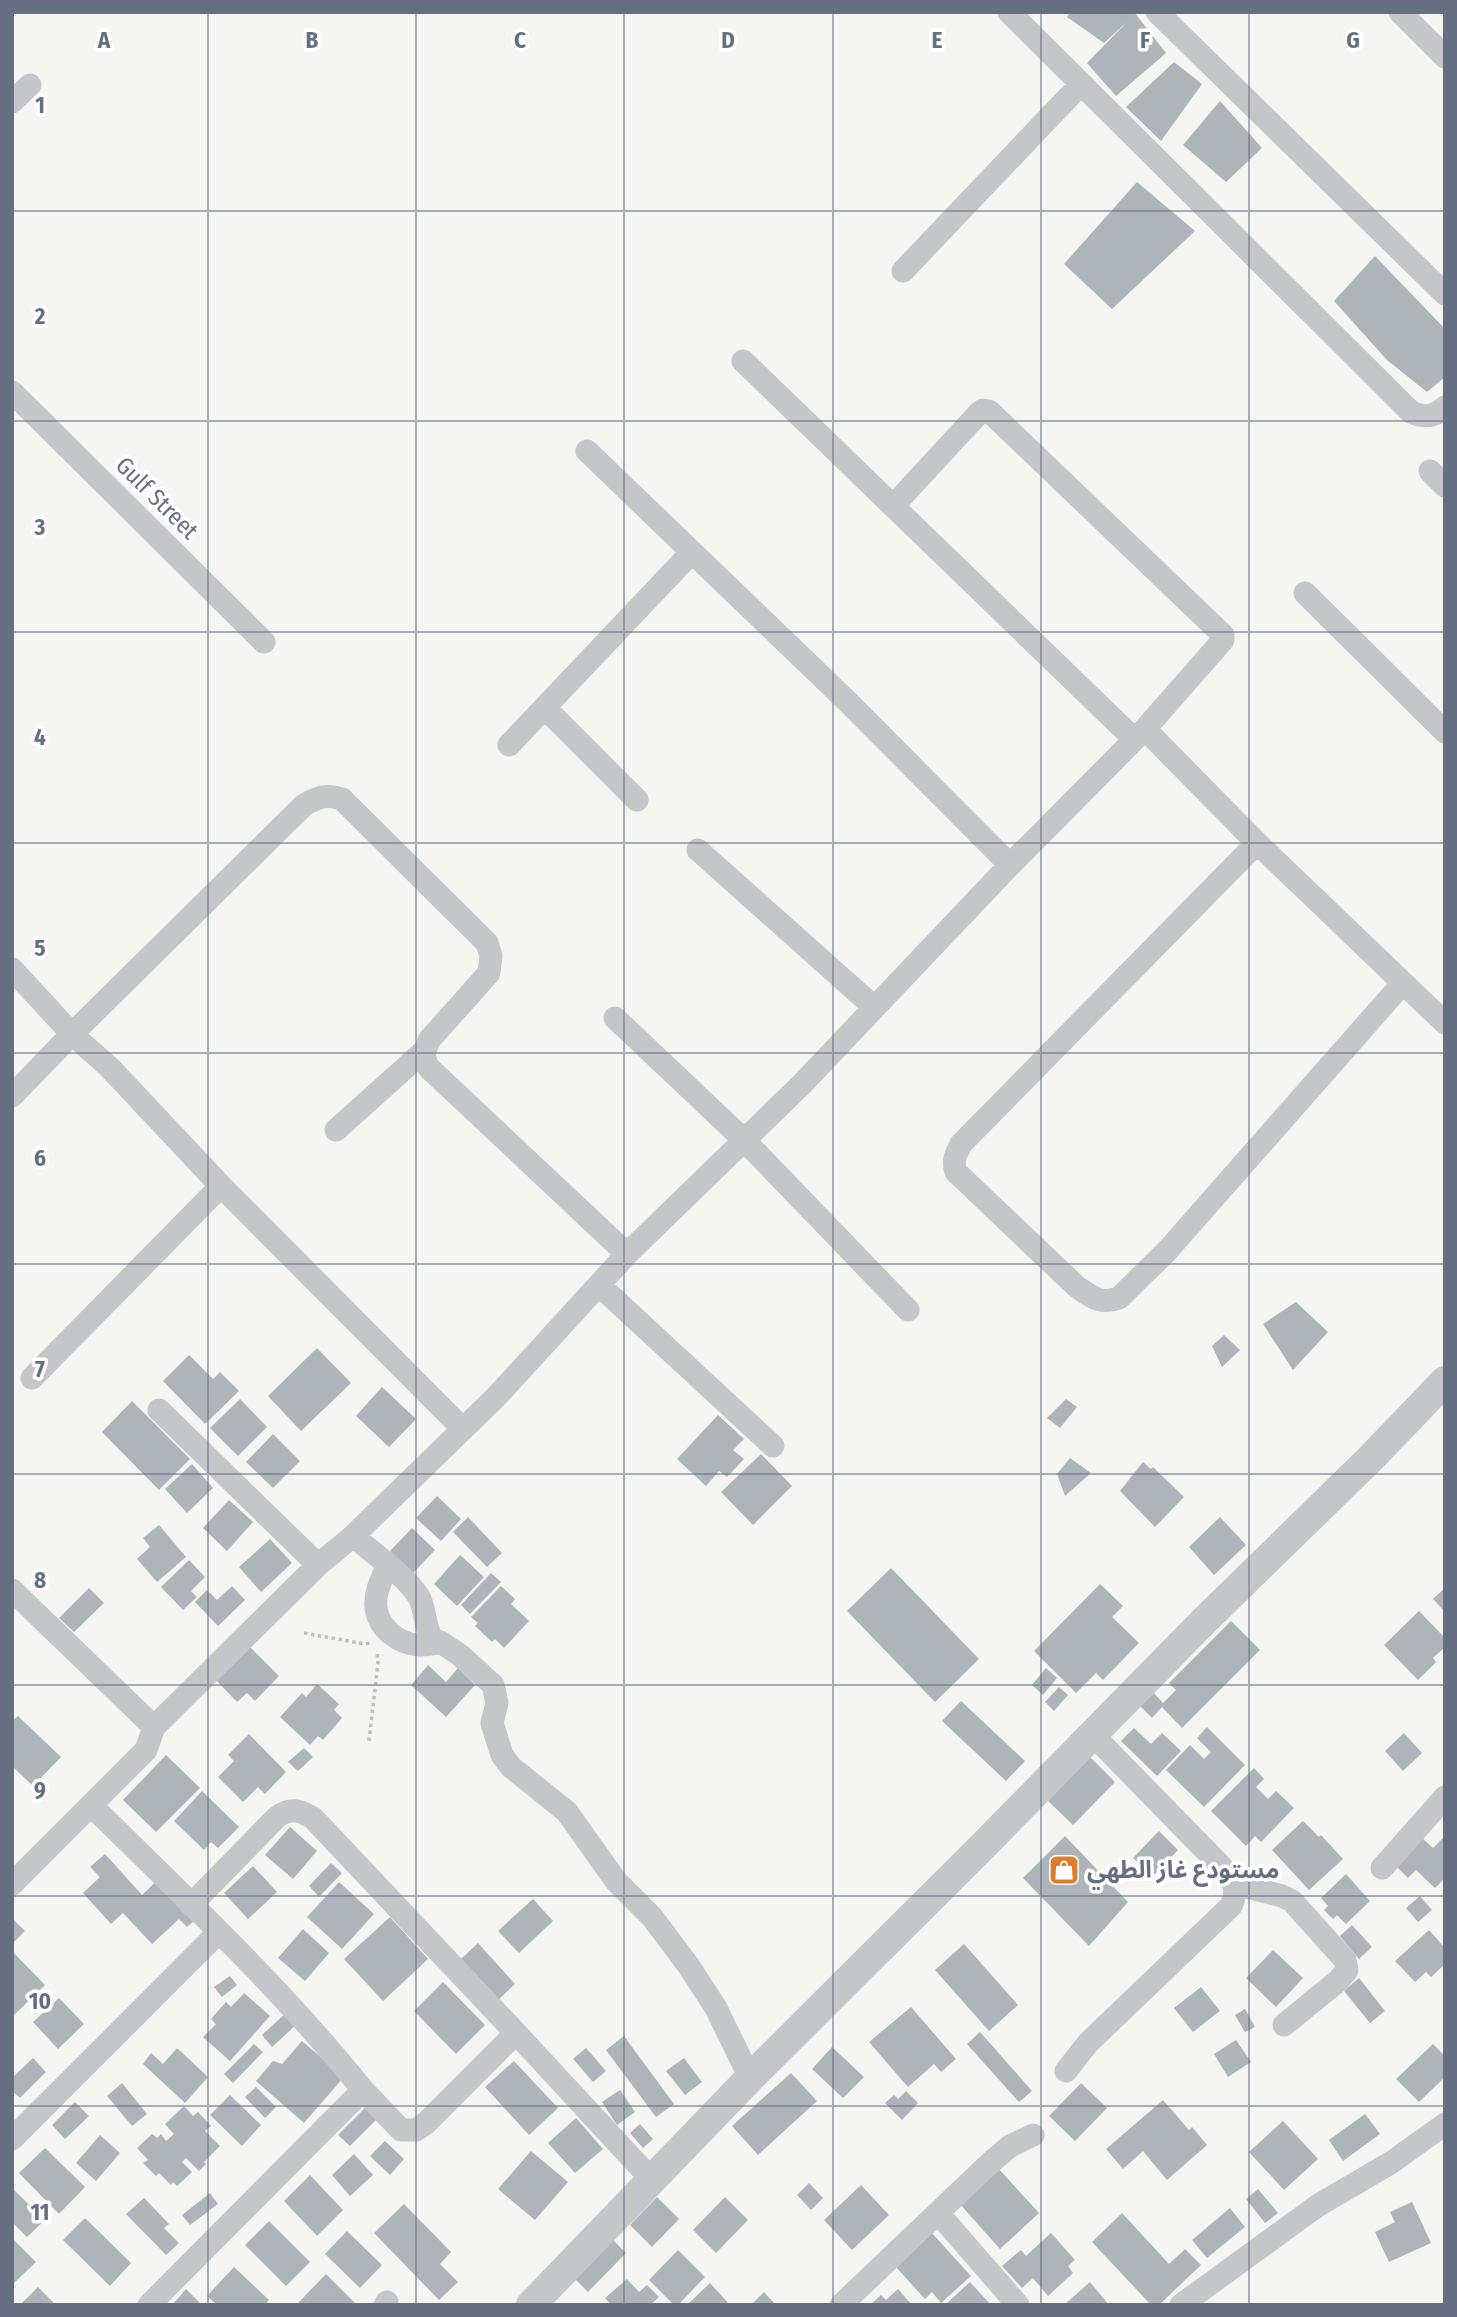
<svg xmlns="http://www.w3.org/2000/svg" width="1457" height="2317" font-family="'Fira Sans Condensed','Noto Sans Arabic',sans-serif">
<rect width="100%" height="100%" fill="#f5f6f2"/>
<path fill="#afb3ba" d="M1070,12h64l32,41 -50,43 -29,-33 40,-41 -23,21 -37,-26z
M1174,62l28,22 -41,57 -35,-34z
M1220,101l42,47 -36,34 -43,-37z
M1137,182l58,49 -83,78 -48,-45z
M1375,256l70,73v48l-18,15 -40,-32 -53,-59z
M1296,1302l32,30 -35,38 -30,-46z
M1224,1335l16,15 -18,17 -10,-21z
M317,1348l34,35 -50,48 -33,-35z
M189,1355l24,24 7,-7 19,19 -34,33 -42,-43z
M382,1387l34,32 -27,28 -33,-31z
M240,1399l27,28 -29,29 -28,-28z
M1066,1399l11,8 -17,21 -13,-10z
M132,1401l58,58 -31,31 -57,-58z
M718,1415l26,24 -11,11 11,9 -17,18 -8,-6 -13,15 -29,-27z
M273,1434l27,27 -27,27 -27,-26z
M761,1454l31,32 -39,39 -32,-33z
M1070,1458l21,15 -26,23 -8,-22z
M1143,1462l8,7 2,-2 31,30 -29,30 -35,-36z
M192,1464l21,24 -26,25 -22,-24z
M437,1496l24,23 -20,22 -25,-23z
M229,1500l24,22 -26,29 -24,-23z
M468,1517l34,36 -15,14 -34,-35z
M1220,1517l26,28 -32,30 -25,-28z
M159,1525l27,32 -29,25 -20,-23 13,-12 -7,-9z
M412,1528l23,22 -22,23 -23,-22z
M270,1539l22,24 -31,29 -22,-25z
M460,1555l24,22 -27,29 -23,-22z
M189,1560l16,17 -14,14 6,6 -14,13 -22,-23z
M891,1568l88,91 -44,43 -88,-91z
M491,1573l10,9 -31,32 -9,-9z
M1100,1584l23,22 -11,11 27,26 -36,37 -7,-7 -20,20 -42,-42z
M232,1586l13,14 -27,26 -23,-24 12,-12 10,10z
M501,1586l14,13 -4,5 18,17 -25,27 -9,-9 -3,3 -17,-16 3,-3 -7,-6z
M89,1588l15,15 -30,29 -15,-14z
M1445,1588v24l-12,-13z
M1419,1611l26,27v9l-12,11 3,4 -18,18 -34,-35z
M1231,1621l29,29 -78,78 -20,-21 -10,11 -16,-16 14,-13 13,14 13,-13 -7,-7z
M247,1644l32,32 -24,25 -8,-8 -10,9 -23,-24z
M428,1665l18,17 12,-14 17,17 -29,32 -35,-32z
M1046,1668l11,10 -14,17 -11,-10z
M317,1684l22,20 -5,6 8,8 -19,22 -5,-4 -8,9 -30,-28 22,-24 4,4z
M1059,1687l9,8 -14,16 -9,-9z
M961,1701l64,60 -19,20 -64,-60z
M18,1716l43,41 -28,29 -21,-20v-45z
M1207,1727l38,38 -41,42 -38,-37 24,-25 14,14 7,-7 -14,-14z
M1134,1728l17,16 11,-11 19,18 -24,25 -36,-35z
M1404,1733l18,20 -19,18 -18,-20z
M249,1734l37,38 -21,22 -7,-7 -15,15 -25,-25 16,-16 -6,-6z
M304,1748l9,9 -15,14 -10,-9z
M166,1755l34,33 -44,44 -33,-32z
M1088,1755l27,27 -42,43 -27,-26z
M1254,1768l10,11 -8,8 12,12 8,-8 18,17 -33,34 -6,-6 -9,10 -35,-35z
M202,1791l37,36 -21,21 -7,-6 -7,8 -30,-29z
M1303,1821l16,16 2,-2 22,24 -34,31 -37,-40z
M290,1827l27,24 -24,28 -28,-24z
M1159,1831l19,19 -25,26 -20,-18z
M1065,1836l63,66 -39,44 -66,-68z
M1445,1836v42l-10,10 -19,-18 -8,8 -13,-13 27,-27 11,10z
M105,1854l37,41 18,-17 37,40 -10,9 -8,-8 -27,25 -29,-31 -12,11 -28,-31 17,-16 -10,-10z
M331,1863l11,10 -23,24 -10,-11z
M253,1866l24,26 -29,27 -24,-26z
M1346,1874l24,27 -24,23 -9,-9 -4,4 -9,-9 4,-4 -7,-8z
M339,1882l35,32 -32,35 -35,-32z
M1420,1896l12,14 -14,12 -12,-14z
M533,1899l20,22 -34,32 -21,-22z
M390,1917l38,42 -45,42 -39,-42z
M12,1918l13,13 -13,13z
M1352,1925l20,22 -13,12 -19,-23z
M303,1929l26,24 -24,28 -27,-23z
M1429,1930l16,18v16l-14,13 -5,-5 -11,10 -20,-21z
M478,1943l37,41 -17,16 -37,-41z
M964,1944l54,61 -29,26 -54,-61z
M1273,1950l30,28 -27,29 -30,-29z
M12,1951l33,34 -33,32z
M230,1976l7,9 -15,12 -8,-10z
M1359,1978l26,33 -15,12 -26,-32z
M443,1982l42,43 -29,29 -42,-43z
M1201,1987l19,24 -27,21 -19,-24z
M244,1993l26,23 -40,45 -27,-24 13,-13 -5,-5 15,-17 5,5z
M59,1998l25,26 -26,25 -25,-27z
M911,2007l45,52 -15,13 -7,-8 -26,23 -39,-45z
M1245,2009l10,18 -10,5 -10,-17z
M286,2013l11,11 -25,23 -10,-12z
M980,2032l52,59 -13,11 -52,-58z
M624,2036l50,68 -18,13 -50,-67z
M1236,2040l15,22 -23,15 -14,-23z
M302,2041l42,36 -40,46 -48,-42 17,-20 9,3z
M254,2044l9,8 -30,31 -9,-9z
M1433,2044l12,12v21l-26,25 -23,-23z
M832,2047l32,30 -21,21 -31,-29z
M177,2048l31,29 -23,26 -42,-39 8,-11 12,11z
M586,2048l20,23 -13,11 -20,-23z
M33,2058l13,14 -26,26 -8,-7v-13z
M684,2058l18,24 -17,13 -19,-24z
M514,2061l44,47 -29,27 -44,-48z
M791,2073l26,28 -59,54 -26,-29z
M122,2083l25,31 -15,12 -25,-30z
M1081,2083l26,25 -32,33 -26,-25z
M256,2087l20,20 -11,11 -20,-21z
M620,2090l15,22 -18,13 -15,-23z
M906,2091l12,12 -16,17 -17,-17 9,-8 4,4z
M230,2095l31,30 -19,21 -32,-31z
M1163,2100l26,30 3,-3 15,18 -40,35 -24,-29 -20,18 -17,-20z
M75,2102l14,14 -24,23 -13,-14z
M184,2106l9,10 5,-4 13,14 -6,5 15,15 -16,16 2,2 -7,7 -13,-13 -4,4 10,10 -15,14 -4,-4 -2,3 -12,-12 -3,3 -13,-13 5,-3 -11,-12 15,-14 5,4 4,-4 5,7 8,-7 -9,-10z
M365,2108l12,11 -27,27 -12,-11z
M1365,2114l15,20 -37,27 -14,-21z
M576,2118l27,31 -28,24 -27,-30z
M1283,2121l35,38 -34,31 -35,-38z
M640,2124l13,15 -10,9 -13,-15z
M100,2135l20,18 -24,28 -20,-18z
M385,2141l19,18 -14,16 -20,-19z
M45,2148l40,39 -26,27 -40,-41z
M531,2151l37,31 -33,38 -37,-31z
M354,2154l19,21 -23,21 -18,-21z
M998,2168l41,45 -39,36 -41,-46z
M310,2175l33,35 -26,26 -33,-35z
M809,2183l14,15 -12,12 -14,-15z
M861,2185l28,30 -37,35 -28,-30z
M12,2188l33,32 -18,17 -15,-15z
M1258,2189l20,24 -13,10 -19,-24z
M210,2193l8,11 -28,21 -8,-10z
M657,2197l22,22 -27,28 -22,-22z
M725,2197l23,23 -32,33 -23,-23z
M144,2198l25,26 -5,4 15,15 -13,12 -40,-41z
M1412,2202l19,41 -42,19 -14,-30 20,-10 -5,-10z
M404,2204l47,48 -11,12 18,18 -19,18 -65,-67z
M1230,2208l15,19 -38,31 -15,-18z
M1122,2213l47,51 16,-15 16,16 -42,40h-8l-59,-63z
M85,2218l46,45 -21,23 -47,-46z
M269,2221l41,41 -24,24 -41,-41z
M347,2231l35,34 -22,23 -35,-34z
M931,2232l40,44 -30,27 -9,-11 -7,7 -30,-33z
M1051,2233l24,27 -7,6 5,7 -25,23 -15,-18 -11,10 -20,-22 19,-16 5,6z
M12,2238l24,24 -24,23z
M611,2238l15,15 -38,39 -15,-15z
M678,2250l27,27 -27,28h-4l-25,-25z
M234,2267l35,33 -4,5h-48l-10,-9z
M326,2274l31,31h-57l-2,-2z
M627,2279l12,13 8,-7 12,12 -9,8h-39l-6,-7z
M970,2282l21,23h-46z
M1090,2282l19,23h-45z
M710,2283l20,22h-43z
M38,2287l18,18h-36z
M186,2289l16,16h-30z
M898,2289l14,16h-42l11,-10 5,5z
M764,2292l12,13h-25z"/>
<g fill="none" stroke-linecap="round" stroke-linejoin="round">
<path stroke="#bdbec1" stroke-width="3.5" stroke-dasharray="3.5 3.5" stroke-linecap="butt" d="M304,1633l61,11 7,-1
M369,1741l9,-78 -1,-12"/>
<path stroke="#c4c6ca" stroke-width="23" d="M1009,12l402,400c13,6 24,5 34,-5
M1157,12l288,282
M1400,12l45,45
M12,102l18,-17
M903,271l178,-187
M743,361l391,378
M12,392l252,250
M587,451l262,252 161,162
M1430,471l15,15
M1305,593l140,139
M545,708l92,92
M1145,729l112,114 188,180
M509,745l183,-193
M1257,843l-296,301c-5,10 -9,17 -5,28l121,115c15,10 24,18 42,11l48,-47 235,-267
M698,850l176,157
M12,969l60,65 -60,62
M615,1018l129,122 164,170
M336,1130l88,-79
M599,1285l174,161
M32,1378l189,-192
M159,1410l159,155
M462,1428l-241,-242 -111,-118 -38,-34 232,-229c14,-8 22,-11 38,-6l145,144 4,13 -2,17 -59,66c-6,12 -8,17 -1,29l198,186
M353,1536c19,16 54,41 66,61 7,13 5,29 13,42l10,4 18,12 33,30 4,18 -5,20 10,32 9,12 56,45 49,69 36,36 36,48 28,43 34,70
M388,1565c-6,13 -14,28 -12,43 3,21 23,36 43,37 8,0 15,-2 23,-2
M12,1590l142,137
M91,1805c93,92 190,183 272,285l-214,215
M1382,1868l63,-71
M12,1884l134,-134 8,-23 164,-162 35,-29 143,-139 131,-143 175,-170 208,-219 135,-136 78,-89v-5l-234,-224 -6,-1 -4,3 -86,93
M1235,1884l47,12 10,5 53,59 2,10 -8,10 -55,45
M191,1905l86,-88c14,-10 22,-7 36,1l203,215 -91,91 -9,6h-15l-38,-40
M516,2033l136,147
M1066,2071l22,-28 143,-137c9,-19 0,-27 -11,-41l-128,-131
M12,2139l207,-207
M938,2213l80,92
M385,2305l2,-3
M841,2305l148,-141 21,-18 23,-11
M1181,2305l136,-99 75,-44 53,-38"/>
<path stroke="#c4c6ca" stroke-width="30" d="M531,2305l219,-227 229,-228 226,-230 166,-162 74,-77"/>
</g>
<path fill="none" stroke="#666f82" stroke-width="2" stroke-opacity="0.55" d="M208,12v2293M416,12v2293M624,12v2293M833,12v2293M1041,12v2293M1249,12v2293M12,211h1433M12,421h1433M12,632h1433M12,843h1433M12,1053h1433M12,1264h1433M12,1474h1433M12,1685h1433M12,1896h1433M12,2106h1433"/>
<defs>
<g id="shop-square" transform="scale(1.575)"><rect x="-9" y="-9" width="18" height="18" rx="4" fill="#dc7f2c" stroke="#fff"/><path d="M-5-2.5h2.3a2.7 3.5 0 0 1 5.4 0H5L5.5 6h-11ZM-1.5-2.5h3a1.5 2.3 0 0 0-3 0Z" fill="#fff"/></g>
</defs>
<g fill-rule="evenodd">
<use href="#shop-square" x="1064" y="1870"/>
</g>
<g text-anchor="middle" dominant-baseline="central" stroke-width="7" stroke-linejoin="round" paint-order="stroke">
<g font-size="24" fill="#666f82" stroke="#fff">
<text transform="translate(157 498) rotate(45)">Gulf Street</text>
</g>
<g font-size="24" font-weight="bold" fill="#666f82" stroke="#fff" text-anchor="start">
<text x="1087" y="1870">مستودع غاز الطهي</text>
</g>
</g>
<g font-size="23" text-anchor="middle" font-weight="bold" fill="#666f82" stroke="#fff" stroke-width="7" stroke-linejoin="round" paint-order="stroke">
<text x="104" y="48">A</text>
<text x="312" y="48">B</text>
<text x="520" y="48">C</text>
<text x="728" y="48">D</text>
<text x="937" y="48">E</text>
<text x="1145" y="48">F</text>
<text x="1353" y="48">G</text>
<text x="40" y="113">1</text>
<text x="40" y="324">2</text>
<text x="40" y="535">3</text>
<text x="40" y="745">4</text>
<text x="40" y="956">5</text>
<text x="40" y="1166">6</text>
<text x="40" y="1377">7</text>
<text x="40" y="1588">8</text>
<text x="40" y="1798">9</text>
<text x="40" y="2009">10</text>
<text x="40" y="2220">11</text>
</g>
<rect width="1457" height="2317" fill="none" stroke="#666f82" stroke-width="28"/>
</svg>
